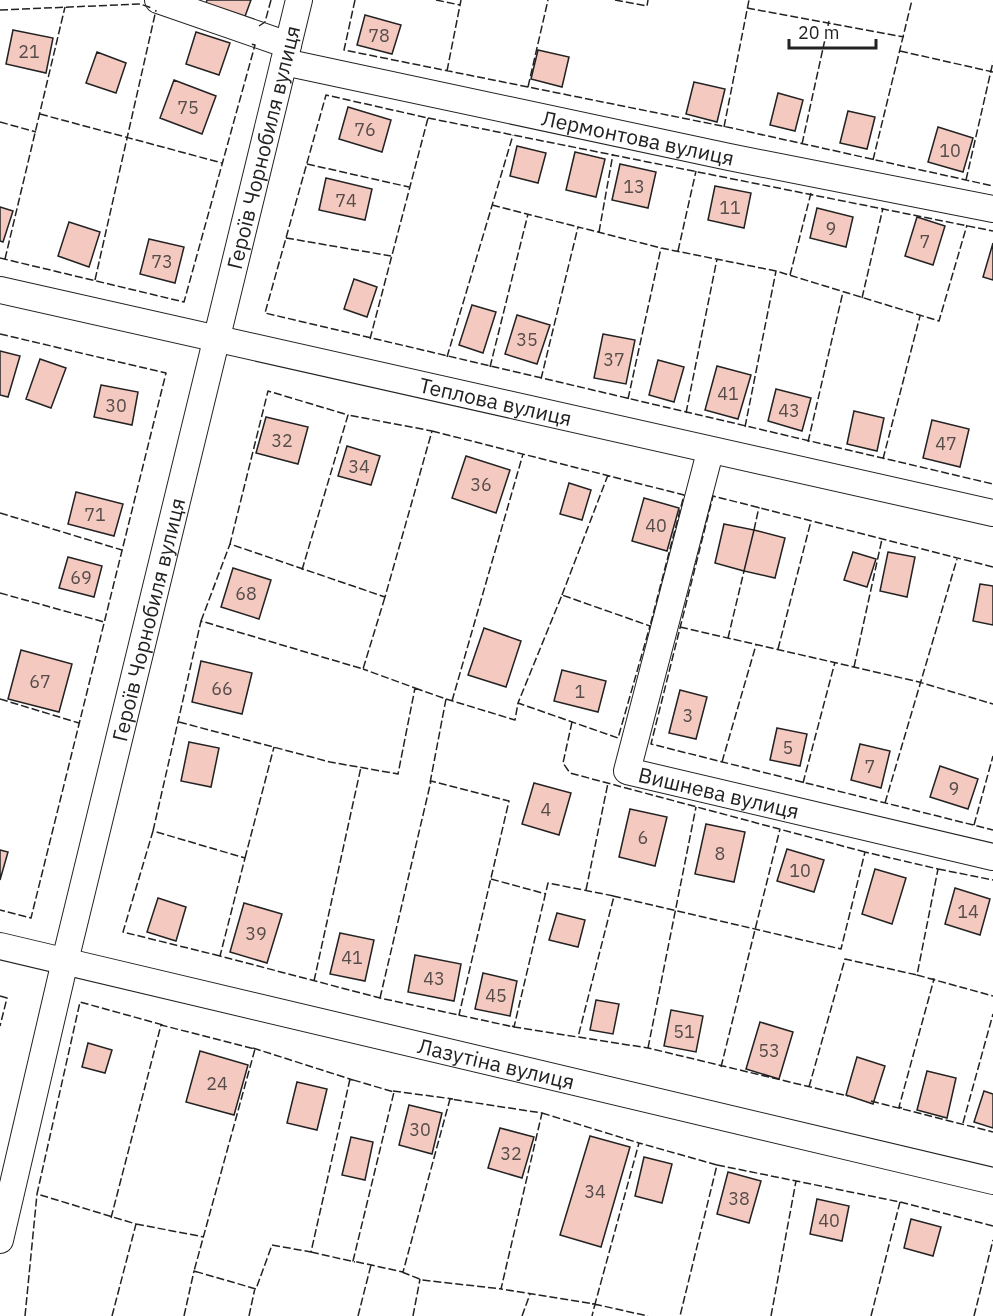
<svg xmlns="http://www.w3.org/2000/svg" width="993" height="1316" font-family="'IBM Plex Sans',sans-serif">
<rect width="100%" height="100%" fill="#fff"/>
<path fill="#f3c9c0" stroke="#222" stroke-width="1.5" d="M207,0h44l-7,19 -39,-13z
M365,15l36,10 -9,29 -35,-9z
M13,30l40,8 -7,35 -40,-9z
M196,32l34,11 -11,32 -33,-11z
M538,50l31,7 -7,30 -31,-8z
M97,52l29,11 -10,30 -30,-10z
M174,80l42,16 -14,38 -42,-16z
M694,82l31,7 -8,33 -31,-8z
M778,93l25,7 -8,31 -25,-6z
M348,107l43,13 -9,32 -43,-13z
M848,111l27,6 -8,32 -27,-6z
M938,127l35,11 -10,34 -35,-10z
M517,146l29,7 -8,30 -28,-7z
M575,152l30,7 -9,38 -30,-7z
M620,164l36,8 -8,36 -36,-8z
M326,178l46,11 -7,31 -46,-10z
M715,186l36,7 -7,35 -36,-8z
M0,207l13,4 -10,31 -3,-1z
M817,208l36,9 -7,30 -36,-9z
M917,217l28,9 -12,39 -28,-9z
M69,222l31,10 -11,35 -31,-11z
M149,239l35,8 -9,36 -35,-9z
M993,243v37l-10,-3z
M354,279l23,8 -10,30 -23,-8z
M472,305l24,7 -13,41 -24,-8z
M517,315l33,10 -13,39 -32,-10z
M603,334l32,6 -9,44 -32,-6z
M0,351l20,5 -12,41 -8,-2z
M40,359l26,9 -15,40 -25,-9z
M658,360l26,7 -10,35 -25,-7z
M717,366l34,9 -13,44 -33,-9z
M101,385l37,7 -6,33 -38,-8z
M776,389l35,9 -9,33 -34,-10z
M854,411l30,7 -7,33 -30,-7z
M266,417l42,10 -10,37 -42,-11z
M932,420l37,9 -9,38 -37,-9z
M347,446l33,10 -9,29 -33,-9z
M466,456l44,14 -14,43 -44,-15z
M569,483l22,7 -9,30 -22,-6z
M76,492l47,12 -9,32 -46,-12z
M644,498l35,10 -12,43 -35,-10z
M724,524l30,6 -10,41 -29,-8z
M754,530l31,8 -10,40 -31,-7z
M853,552l23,7 -9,28 -23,-7z
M888,552l27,5 -8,40 -27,-6z
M68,557l34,9 -8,31 -35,-9z
M233,568l38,12 -12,39 -38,-12z
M980,584l13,2v39l-20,-4z
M484,628l37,13 -15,46 -38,-12z
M21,650l51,14 -13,48 -51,-13z
M201,661l51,12 -10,41 -50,-12z
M562,670l44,11 -8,31 -44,-11z
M680,690l27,7 -11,42 -27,-6z
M777,728l30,6 -7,32 -30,-6z
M189,742l30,6 -8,39 -30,-6z
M860,744l30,7 -9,37 -30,-8z
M940,766l38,13 -10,30 -38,-12z
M534,783l37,10 -12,42 -37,-11z
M630,809l37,8 -12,49 -36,-9z
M706,824l39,8 -11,50 -39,-8z
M787,849l37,11 -10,32 -37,-11z
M0,850l8,2 -8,28z
M875,869l31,9 -14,46 -30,-10z
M955,888l35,11 -10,36 -35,-11z
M158,898l28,9 -10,34 -29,-9z
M244,903l38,11 -15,49 -37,-11z
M557,913l28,7 -7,27 -29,-7z
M340,933l34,7 -9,41 -35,-7z
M415,955l46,9 -7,37 -46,-9z
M483,973l34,8 -7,35 -35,-7z
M596,1000l23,4 -6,30 -23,-4z
M671,1010l32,6 -7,36 -32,-6z
M760,1022l33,10 -14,47 -33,-10z
M88,1043l24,7 -7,23 -23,-6z
M200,1051l48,14 -14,50 -48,-13z
M857,1057l28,9 -12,38 -27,-9z
M927,1071l29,7 -9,40 -30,-8z
M297,1082l30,7 -10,41 -30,-7z
M984,1091l9,3v34l-19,-6z
M409,1105l33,8 -10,41 -33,-9z
M500,1128l34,9 -12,41 -34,-10z
M590,1136l40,11 -29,100 -41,-12z
M351,1137l22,5 -8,38 -23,-5z
M644,1157l28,7 -10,39 -27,-7z
M728,1172l33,9 -12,42 -32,-9z
M817,1199l32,7 -7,35 -32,-7z
M911,1219l30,8 -8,29 -29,-8z"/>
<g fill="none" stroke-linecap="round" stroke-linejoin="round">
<g stroke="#222" stroke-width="28">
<g id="street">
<path d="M158,0l130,45"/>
<path id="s1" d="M284,62l445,95 264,52"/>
<path id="s2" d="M0,290l993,223"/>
<path id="s3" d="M710,452l-83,319 366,86"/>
<path id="s4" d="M0,946l993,235"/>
<path id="s5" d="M0,1240l65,-279 234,-961"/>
</g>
</g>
<use href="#street" stroke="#fff" stroke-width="26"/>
<path stroke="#222" stroke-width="1.5" stroke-dasharray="8 3" stroke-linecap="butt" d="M355,0l-11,50 388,78 261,58
M436,0l24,5
M615,0l32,6 1,-6
M747,8l157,29
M0,10l140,-6 12,4
M259,26l6,-4 6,-22
M900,51l93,21
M447,71l14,-71
M528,87l20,-87
M40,114l182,49
M428,118l565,113
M0,122l36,10
M724,127l25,-127
M802,144l27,-123
M873,160l39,-160
M307,164l102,23
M966,180l27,-118
M492,205l86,22
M599,232l14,-78
M286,238l105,18
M678,251l18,-80
M0,258l184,44 71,-257 -4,-1
M5,259l60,-252
M790,275l21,-82
M95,280l61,-270
M862,298l21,-90
M0,334l166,39 -135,545 -31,-8
M370,339l58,-221 -102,-23 -61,218 728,171
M447,357l66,-222
M490,367l38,-153
M541,379l37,-152 83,21 115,23 163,50 28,-96
M628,399l33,-151
M686,413l31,-154
M745,427l31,-156
M432,431l252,64 -34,131
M808,442l35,-150
M883,459l37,-143
M0,513l122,37
M754,530l5,-23
M993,567l-280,-71 -62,248 342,86
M302,570l46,-155 -80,-24 -38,153 155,53 47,-166 -84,-16
M0,593l104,29
M562,595l46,-120
M201,621l29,-77
M680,627l239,55 74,22
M728,638l16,-67
M778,649l33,-128
M854,667l28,-128
M415,688l31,11 -16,84
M0,699l79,24
M446,699l69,21 3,-17 100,35 32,-112 -88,-31 -44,108
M452,701l71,-247
M179,722l151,40 68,12 17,-86 -52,-19
M572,722l-9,41 7,10 295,79
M722,762l34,-117
M803,783l32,-121
M885,803l72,-244
M974,825l19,-69
M153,831l48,-210 162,48 22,-72
M245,858l29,-111
M938,869l55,11
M491,879l55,15
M586,890l22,-107
M613,896l228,53 24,-97 73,17 -21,106 76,21
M220,956l-97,-24 30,-101 92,27 -25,98 160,42 134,29 134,21 200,48
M314,981l47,-214
M0,996l7,2 -7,28
M380,998l51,-217 78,20 -50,214 3,1
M512,1026l2,1 34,-144 66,13 -36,141
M253,1048l100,32
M648,1048l48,-241
M721,1067l59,-238
M809,1087l36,-128 72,16
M393,1091l60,8
M871,1101l122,31
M902,1108l-3,-1 35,-128h-2
M542,1113l97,30
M963,1123l30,-109
M717,1165l183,37 93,24
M111,1218l50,-193 94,24 -61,222 62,18 16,-44 39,7 39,-173 44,13 -41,169 50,11 47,-173 92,14 -41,176 94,15 44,-161 78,22 -37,151
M136,1224l68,13
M311,1252l44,10
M402,1272l20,8 80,9
M592,1304h3l-3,12
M594,1304l54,12
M25,1316l12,-122
M112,1316l24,-92 -99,-30 43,-192 83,23
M184,1316l10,-45 3,1
M249,1316l6,-28
M358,1316l13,-51
M413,1316l7,-37
M522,1316l8,-22
M771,1316l25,-135
M871,1316l29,-114
M974,1316l19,-76"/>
</g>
<g text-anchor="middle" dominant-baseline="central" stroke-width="4.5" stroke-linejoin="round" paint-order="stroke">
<g font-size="18" fill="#564c4a">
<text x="379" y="35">78</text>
<text x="29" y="51">21</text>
<text x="188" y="107">75</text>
<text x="365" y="129">76</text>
<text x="950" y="150">10</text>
<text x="634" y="186">13</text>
<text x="346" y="200">74</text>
<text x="730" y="207">11</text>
<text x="831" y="228">9</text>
<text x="925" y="241">7</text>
<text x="162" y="261">73</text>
<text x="527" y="339">35</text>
<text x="614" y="359">37</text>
<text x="728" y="393">41</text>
<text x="116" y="405">30</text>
<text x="789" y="410">43</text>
<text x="282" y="440">32</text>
<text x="946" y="443">47</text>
<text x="359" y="466">34</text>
<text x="481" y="484">36</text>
<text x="95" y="514">71</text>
<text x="656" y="525">40</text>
<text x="81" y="577">69</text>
<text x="246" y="593">68</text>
<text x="40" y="681">67</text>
<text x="222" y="688">66</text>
<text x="580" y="691">1</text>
<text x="688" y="715">3</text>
<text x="788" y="747">5</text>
<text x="870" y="766">7</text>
<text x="954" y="788">9</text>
<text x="546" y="809">4</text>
<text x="643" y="837">6</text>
<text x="720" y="853">8</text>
<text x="800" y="870">10</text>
<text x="968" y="911">14</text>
<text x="256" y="933">39</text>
<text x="352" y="957">41</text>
<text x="434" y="978">43</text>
<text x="496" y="995">45</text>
<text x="684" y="1031">51</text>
<text x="769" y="1050">53</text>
<text x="217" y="1083">24</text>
<text x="420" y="1129">30</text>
<text x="511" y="1153">32</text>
<text x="595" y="1191">34</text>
<text x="739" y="1198">38</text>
<text x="829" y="1220">40</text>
</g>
<g font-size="21" fill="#222" stroke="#fff">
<text stroke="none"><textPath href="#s1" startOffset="362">Лермонтова вулиця</textPath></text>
<text stroke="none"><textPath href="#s5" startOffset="1124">Героїв Чорнобиля вулиця</textPath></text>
<text stroke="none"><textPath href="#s2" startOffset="508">Теплова вулиця</textPath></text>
<text stroke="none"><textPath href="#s5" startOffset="638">Героїв Чорнобиля вулиця</textPath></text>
<text stroke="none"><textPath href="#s3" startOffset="424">Вишнева вулиця</textPath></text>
<text stroke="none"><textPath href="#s4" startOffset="510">Лазутіна вулиця</textPath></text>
</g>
</g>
<path d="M789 39v9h87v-9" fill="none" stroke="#222222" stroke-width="3"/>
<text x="798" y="39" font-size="18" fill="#222222" stroke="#ffffff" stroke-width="4.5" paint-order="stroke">20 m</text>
</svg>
